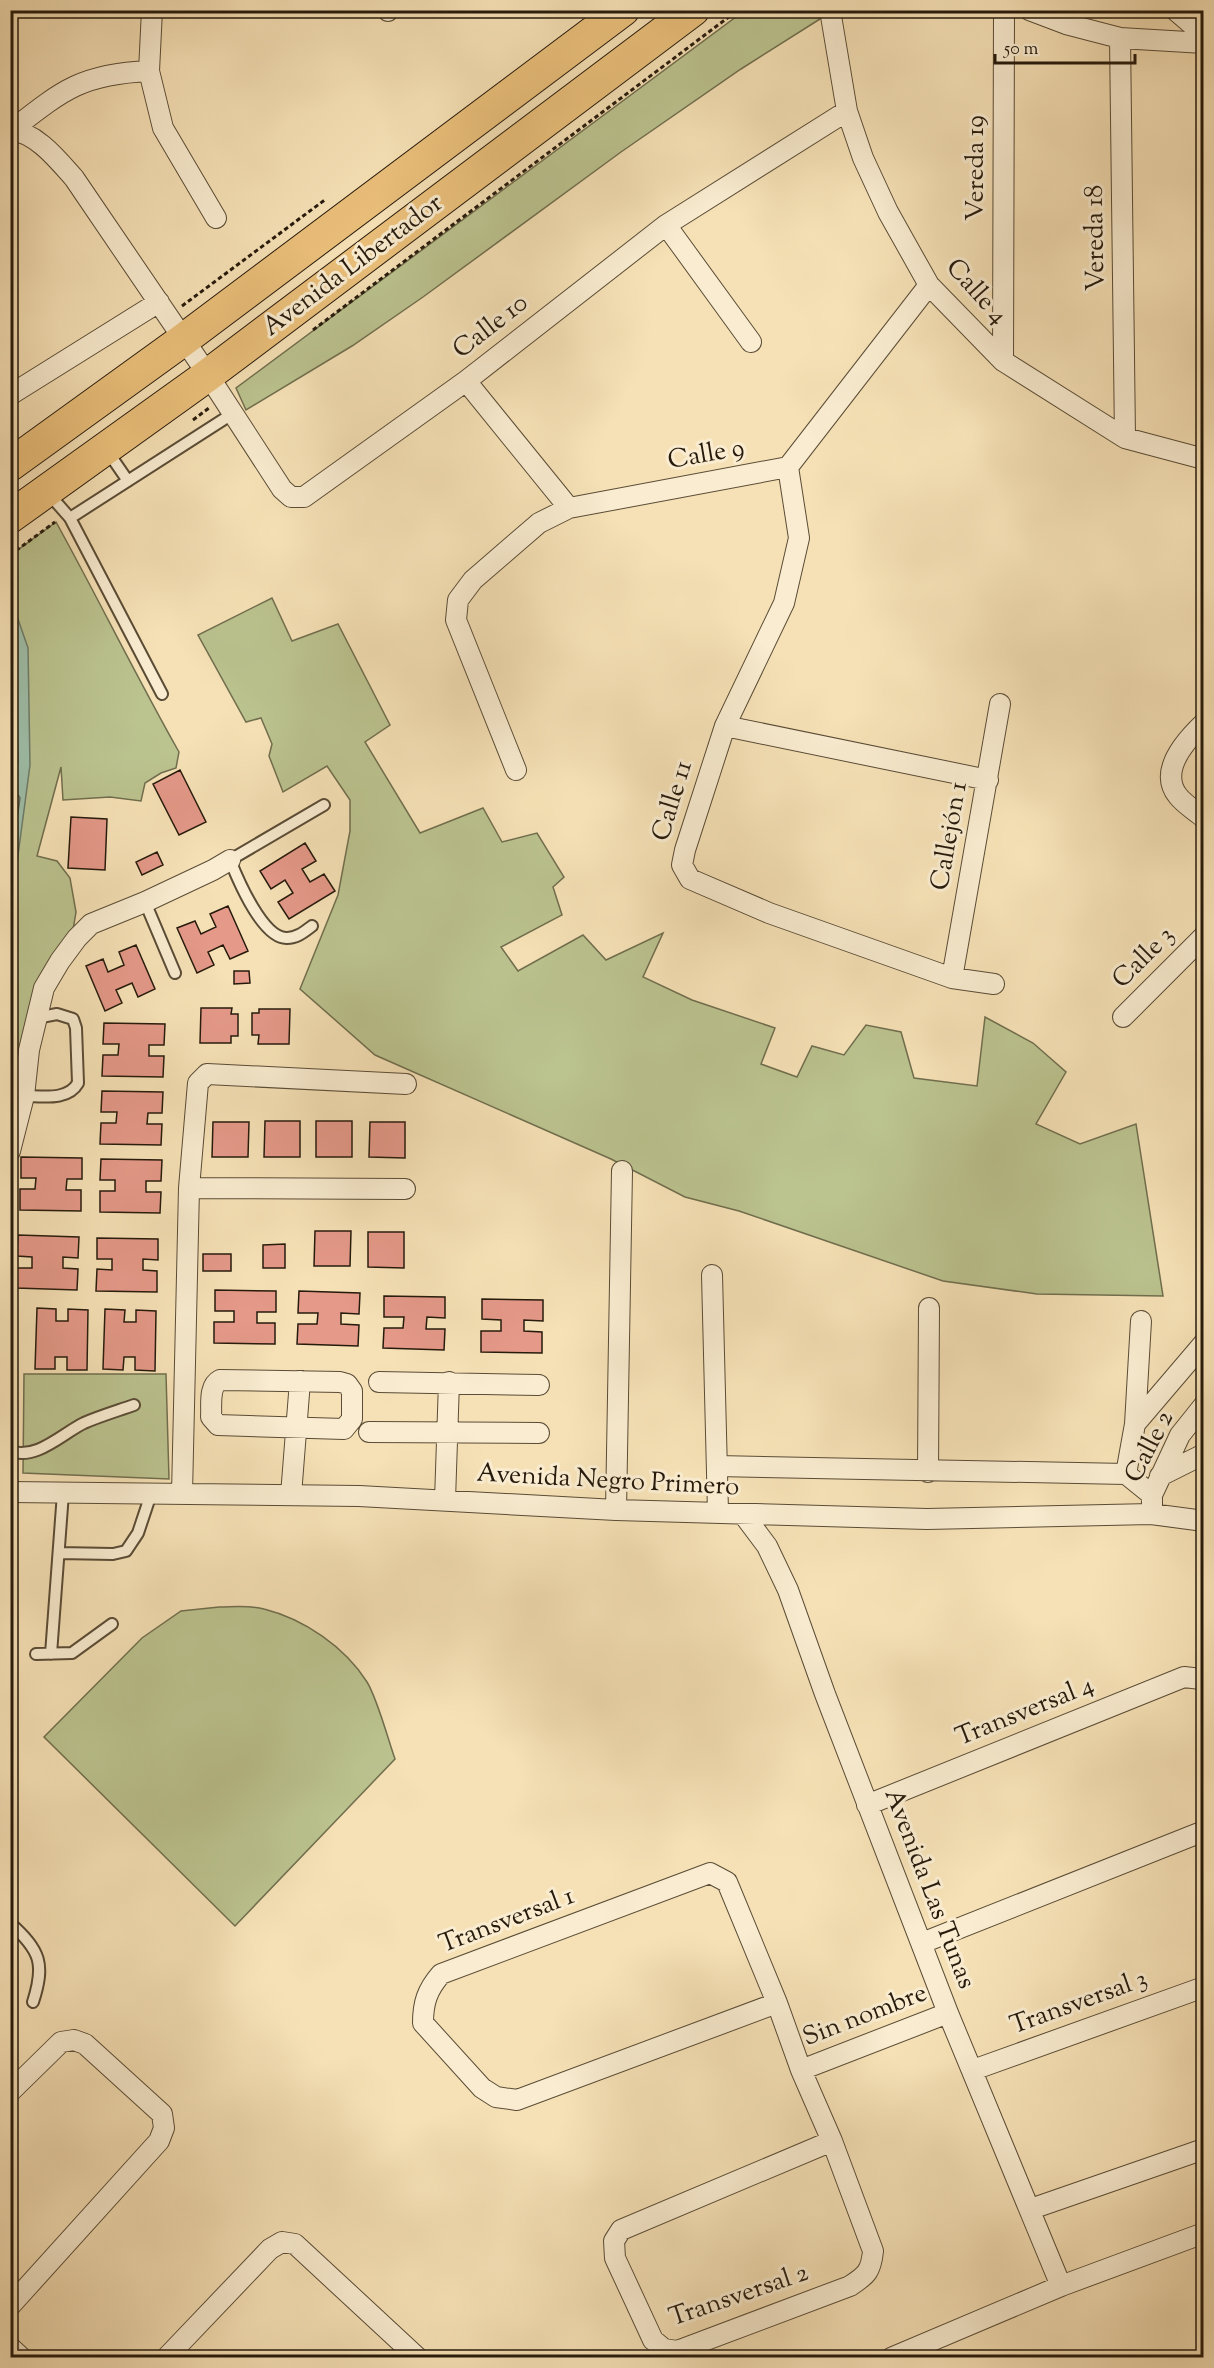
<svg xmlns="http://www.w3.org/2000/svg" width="1214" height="2368" font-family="'Sorts Mill Goudy',serif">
<rect width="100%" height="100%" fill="#f6e1b6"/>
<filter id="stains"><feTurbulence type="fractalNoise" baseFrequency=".00333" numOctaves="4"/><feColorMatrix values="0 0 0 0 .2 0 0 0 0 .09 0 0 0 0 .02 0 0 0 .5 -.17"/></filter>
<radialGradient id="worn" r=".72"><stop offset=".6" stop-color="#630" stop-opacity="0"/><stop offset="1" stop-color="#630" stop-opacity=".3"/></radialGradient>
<path fill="#bbc38f" stroke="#706e4e" stroke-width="1.5" d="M744,11h68l8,8 -79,50 -120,83 -198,145 -71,49 -106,64 -10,-22z
M56,522c42,76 80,154 123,230l-3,16 -15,5 -16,10 -4,18 -31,-4 -47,3 -2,-33 -24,89 20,5 13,17 6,34 -6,36 -59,136v-529z
M272,598l20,43 46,-17 52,101 -25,17 55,91 63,-25 19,34 35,-9 27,44 -11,10 9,28 -61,32 17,24 65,-36 23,25 57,-27 -20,44 49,23 83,28 -14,36 36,13 15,-31 32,9 22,-30 35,7 13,46 63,8 8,-69 48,26 33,29 -30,52 44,20 56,-20 27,172 -126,-2 -94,-13 -204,-70 -54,-14 -74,-38 -236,-104 -75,-66 38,-94 12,-64v-31l-23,-34 -44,26 -14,-36 3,-12 -11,-26 -15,4 -48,-87z
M24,1374h142l3,105 -146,-6z
M219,1607c14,0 31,-2 45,2 40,10 81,38 103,73 10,16 21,57 28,77l-160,167 -191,-189 98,-99 39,-27z"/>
<path fill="#9ebea8" stroke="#6e7c6a" stroke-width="1.5" d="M11,599l17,49 2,117 -19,143v-100l7,-48 -5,-113 -3,-8z"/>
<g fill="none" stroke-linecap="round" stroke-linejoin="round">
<path stroke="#626c5a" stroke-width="1.5" d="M10,796l8,-1 2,3 -10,70"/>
</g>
<path fill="#e59989" stroke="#261a0c" stroke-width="1.5" d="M180,770l26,52 -27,13 -26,-51z
M71,817l36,2 -2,51 -37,-2z
M305,843l11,18 -14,8 8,13 14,-8 11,17 -46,28 -11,-17 15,-9 -8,-13 -14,9 -11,-18z
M157,852l6,13 -21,10 -6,-13z
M228,906l20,45 -18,8 -7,-14 -15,7 6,13 -17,8 -20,-45 18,-7 6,13 15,-7 -6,-13z
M136,945l19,44 -17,8 -6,-14 -16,7 6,13 -17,8 -19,-45 17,-7 5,13 16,-7 -5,-13z
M234,971h15l1,12 -16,1z
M201,1008h31l-1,6h7v22h-7v7h-31z
M259,1009h31l-1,35h-31l1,-9h-7v-22h7z
M104,1023l61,1 -1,21h-15v11h15l-1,21 -61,-1 1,-21h15l1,-11h-16z
M102,1091l61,1 -1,21h-14l-1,11h15l-1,21 -61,-1 1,-21h15l1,-11h-16z
M265,1121h35v36h-36z
M316,1121h36v36h-36z
M213,1122h36l-1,35h-36z
M370,1122h35v36l-36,-1z
M21,1157l61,1v21h-15l-1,11h15v21l-61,-1v-21h15l1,-11h-15z
M101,1159l61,1 -1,21h-15v11h15l-1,21 -60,-1v-21h15v-11h-15z
M315,1231h36l-1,35h-36z
M368,1232h36v36l-36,-1z
M18,1235l61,2 -1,21 -15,-1v11l15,1 -1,21 -61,-2 1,-20h15v-11l-15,-1z
M97,1238l61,1v21l-15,-1v11l14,1v21l-61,-1 1,-22 15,1v-11h-15z
M285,1244v24h-22v-23z
M203,1254h28v17h-28z
M215,1290l61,1v21h-19v11h18v21l-61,-1v-21h20v-11h-19z
M299,1291l61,2 -1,21 -18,-1v11l18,1 -1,21 -61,-2 1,-20h19l1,-11h-20z
M384,1296l61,1v21l-18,-1 -1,12h19l-1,21 -61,-2 1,-20h19l1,-11h-20z
M482,1299l61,1v21l-19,-1v11l18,1v21l-61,-1v-21h20v-11l-19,-1z
M37,1308l19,1v12h12v-12l20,1 -1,60h-20v-13h-12v12h-20z
M105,1309l20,1 -1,12h12v-12l20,1 -1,60 -20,-1v-13h-11l-1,13 -20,-1z"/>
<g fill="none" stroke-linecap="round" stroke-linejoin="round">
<g stroke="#5a4c36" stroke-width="14">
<path id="service" d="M108,452l20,29
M49,494l21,24 92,176
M70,518l162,-104
M145,902l30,71
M312,926c-8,6 -15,12 -25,12 -24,1 -49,-58 -57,-78l94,-55
M24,1096c18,0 44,5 54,-13l-2,-55 -3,-9 -16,-5 -21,4
M10,1451c26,10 53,-18 74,-28 16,-7 33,-12 50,-18
M59,1553l54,1 13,-3 12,-18 13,-39
M36,1654l36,-1 40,-29
M51,1654l12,-161
M10,1923c31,28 35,41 23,79"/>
</g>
<g stroke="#5a4c36" stroke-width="22">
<path id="minor" d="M830,10l17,101 16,47 25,54 41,73 74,76 122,77 79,21
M1029,10l37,14 54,14 84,5
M1175,10l29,25
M388,11v-1
M1120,38l5,400
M149,71l14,57 53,90
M13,129c51,-40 70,-55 136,-58l3,-61
M10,130c26,2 48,30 64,48l134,197 74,114 9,8h13l162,-116 200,-156 181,-114
M666,225l85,117
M1003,361l1,-351
M466,381l103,127 219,-41 141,-182
M10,395l149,-93
M788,467l11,71 -15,65 -59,123 -40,124 -3,15 8,14 79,34 183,65 42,6
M1204,723c-18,17 -46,48 -26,73 7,9 18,15 26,22
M725,726l263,54
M516,770l-60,-150 2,-20 15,-20 66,-57 30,-15
M952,978l48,-274
M1123,1017l81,-81
M10,1151l14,-55 5,-46 15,-62 16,-27 17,-23 14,-14 54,-22 68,-32 17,-10
M189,1188l216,1
M712,1275l6,237
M1141,1321l-6,103 -9,50 26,21
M220,1380l120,2 7,2 5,7v28l-8,10 -126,-4 -7,-8c1,-11 -3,-31 9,-37z
M379,1382l160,3
M1135,1424l69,-81
M369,1432l170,1
M717,1466l409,8
M928,1472l1,-164
M1160,1476l44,-22
M10,1492l349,4 257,14 311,9 224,-5 53,7
M182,1494l7,-306 9,-105 9,-9 199,10
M291,1495l9,-114
M445,1500l4,-118
M1152,1506v-11l28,-60 24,-30
M616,1510l6,-339
M743,1514l24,32 21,44 37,104 123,319 113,273
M867,1805l317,-128 17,2 3,2
M922,1943l282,-112
M777,2003l-260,97 -21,-3 -14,-9 -59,-65c0,-20 4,-33 18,-49l269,-101 17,9 50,121 24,67 31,71 41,110c-2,20 -6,24 -23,35l-173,65 -13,-2 -11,-9 -38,-82 -1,-17 7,-11 211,-89
M801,2070l147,-57
M973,2070l231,-83
M10,2092l51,-50 13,-2 11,4 77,70 2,14 -5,13 -149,165
M1031,2209l173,-60
M10,2347l12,11
M166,2358l104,-109 12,-7 13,2 123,114
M891,2358l170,-72 143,-53"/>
</g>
<g stroke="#261a0c" stroke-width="34">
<path id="primary" d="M10,465l173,-125 440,-330
M10,517l198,-142 485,-365"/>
</g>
<path stroke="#261a0c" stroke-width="3" stroke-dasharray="4.5 3" stroke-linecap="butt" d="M182,306l144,-107
M313,330l425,-320
M193,420l16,-12
M10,555l45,-33
M10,1195l7,-27"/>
<use href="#service" stroke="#f9ecd0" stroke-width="10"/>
<use href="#minor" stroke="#f9ecd0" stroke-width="20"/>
<use href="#primary" stroke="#ebc07b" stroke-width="32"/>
</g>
<g text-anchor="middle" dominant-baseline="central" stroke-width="6" stroke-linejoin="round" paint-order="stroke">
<g font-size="26" fill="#261a0c" stroke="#f9ecd0">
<text transform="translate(976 168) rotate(-90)">Vereda 19</text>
<text transform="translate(1096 238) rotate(-91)">Vereda 18</text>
<text transform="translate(353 266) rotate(-37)">Avenida Libertador</text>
<text transform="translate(976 292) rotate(48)">Calle 4</text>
<text transform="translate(491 327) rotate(-38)">Calle 10</text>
<text transform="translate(706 455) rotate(-10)">Calle 9</text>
<text transform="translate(673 801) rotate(-73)">Calle 11</text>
<text transform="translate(950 836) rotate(-80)">Callejón 1</text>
<text transform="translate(1144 958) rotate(-45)">Calle 3</text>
<text transform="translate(1150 1447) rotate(-63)">Calle 2</text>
<text transform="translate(608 1481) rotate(3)">Avenida Negro Primero</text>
<text transform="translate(1025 1712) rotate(-22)">Transversal 4</text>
<text transform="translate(929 1889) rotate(69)">Avenida Las Tunas</text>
<text transform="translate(507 1921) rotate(-21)">Transversal 1</text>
<text transform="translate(1079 2003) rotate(-20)">Transversal 3</text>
<text transform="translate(865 2016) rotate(-21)">Sin nombre</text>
<text transform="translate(739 2296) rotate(-19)">Transversal 2</text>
</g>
</g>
<rect width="1214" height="2368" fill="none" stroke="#f6e1b6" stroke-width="36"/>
<rect x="12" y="12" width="1190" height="2344" fill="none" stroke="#261a0c" stroke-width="3"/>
<rect x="18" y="18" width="1178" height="2332" fill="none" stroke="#261a0c" stroke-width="1.5"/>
<path d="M995 54v9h140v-9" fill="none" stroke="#261a0c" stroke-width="3"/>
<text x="1004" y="54" font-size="18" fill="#261a0c" stroke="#f9ecd0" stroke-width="4.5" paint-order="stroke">50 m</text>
<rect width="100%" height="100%" filter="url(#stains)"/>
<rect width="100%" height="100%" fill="url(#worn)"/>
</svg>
